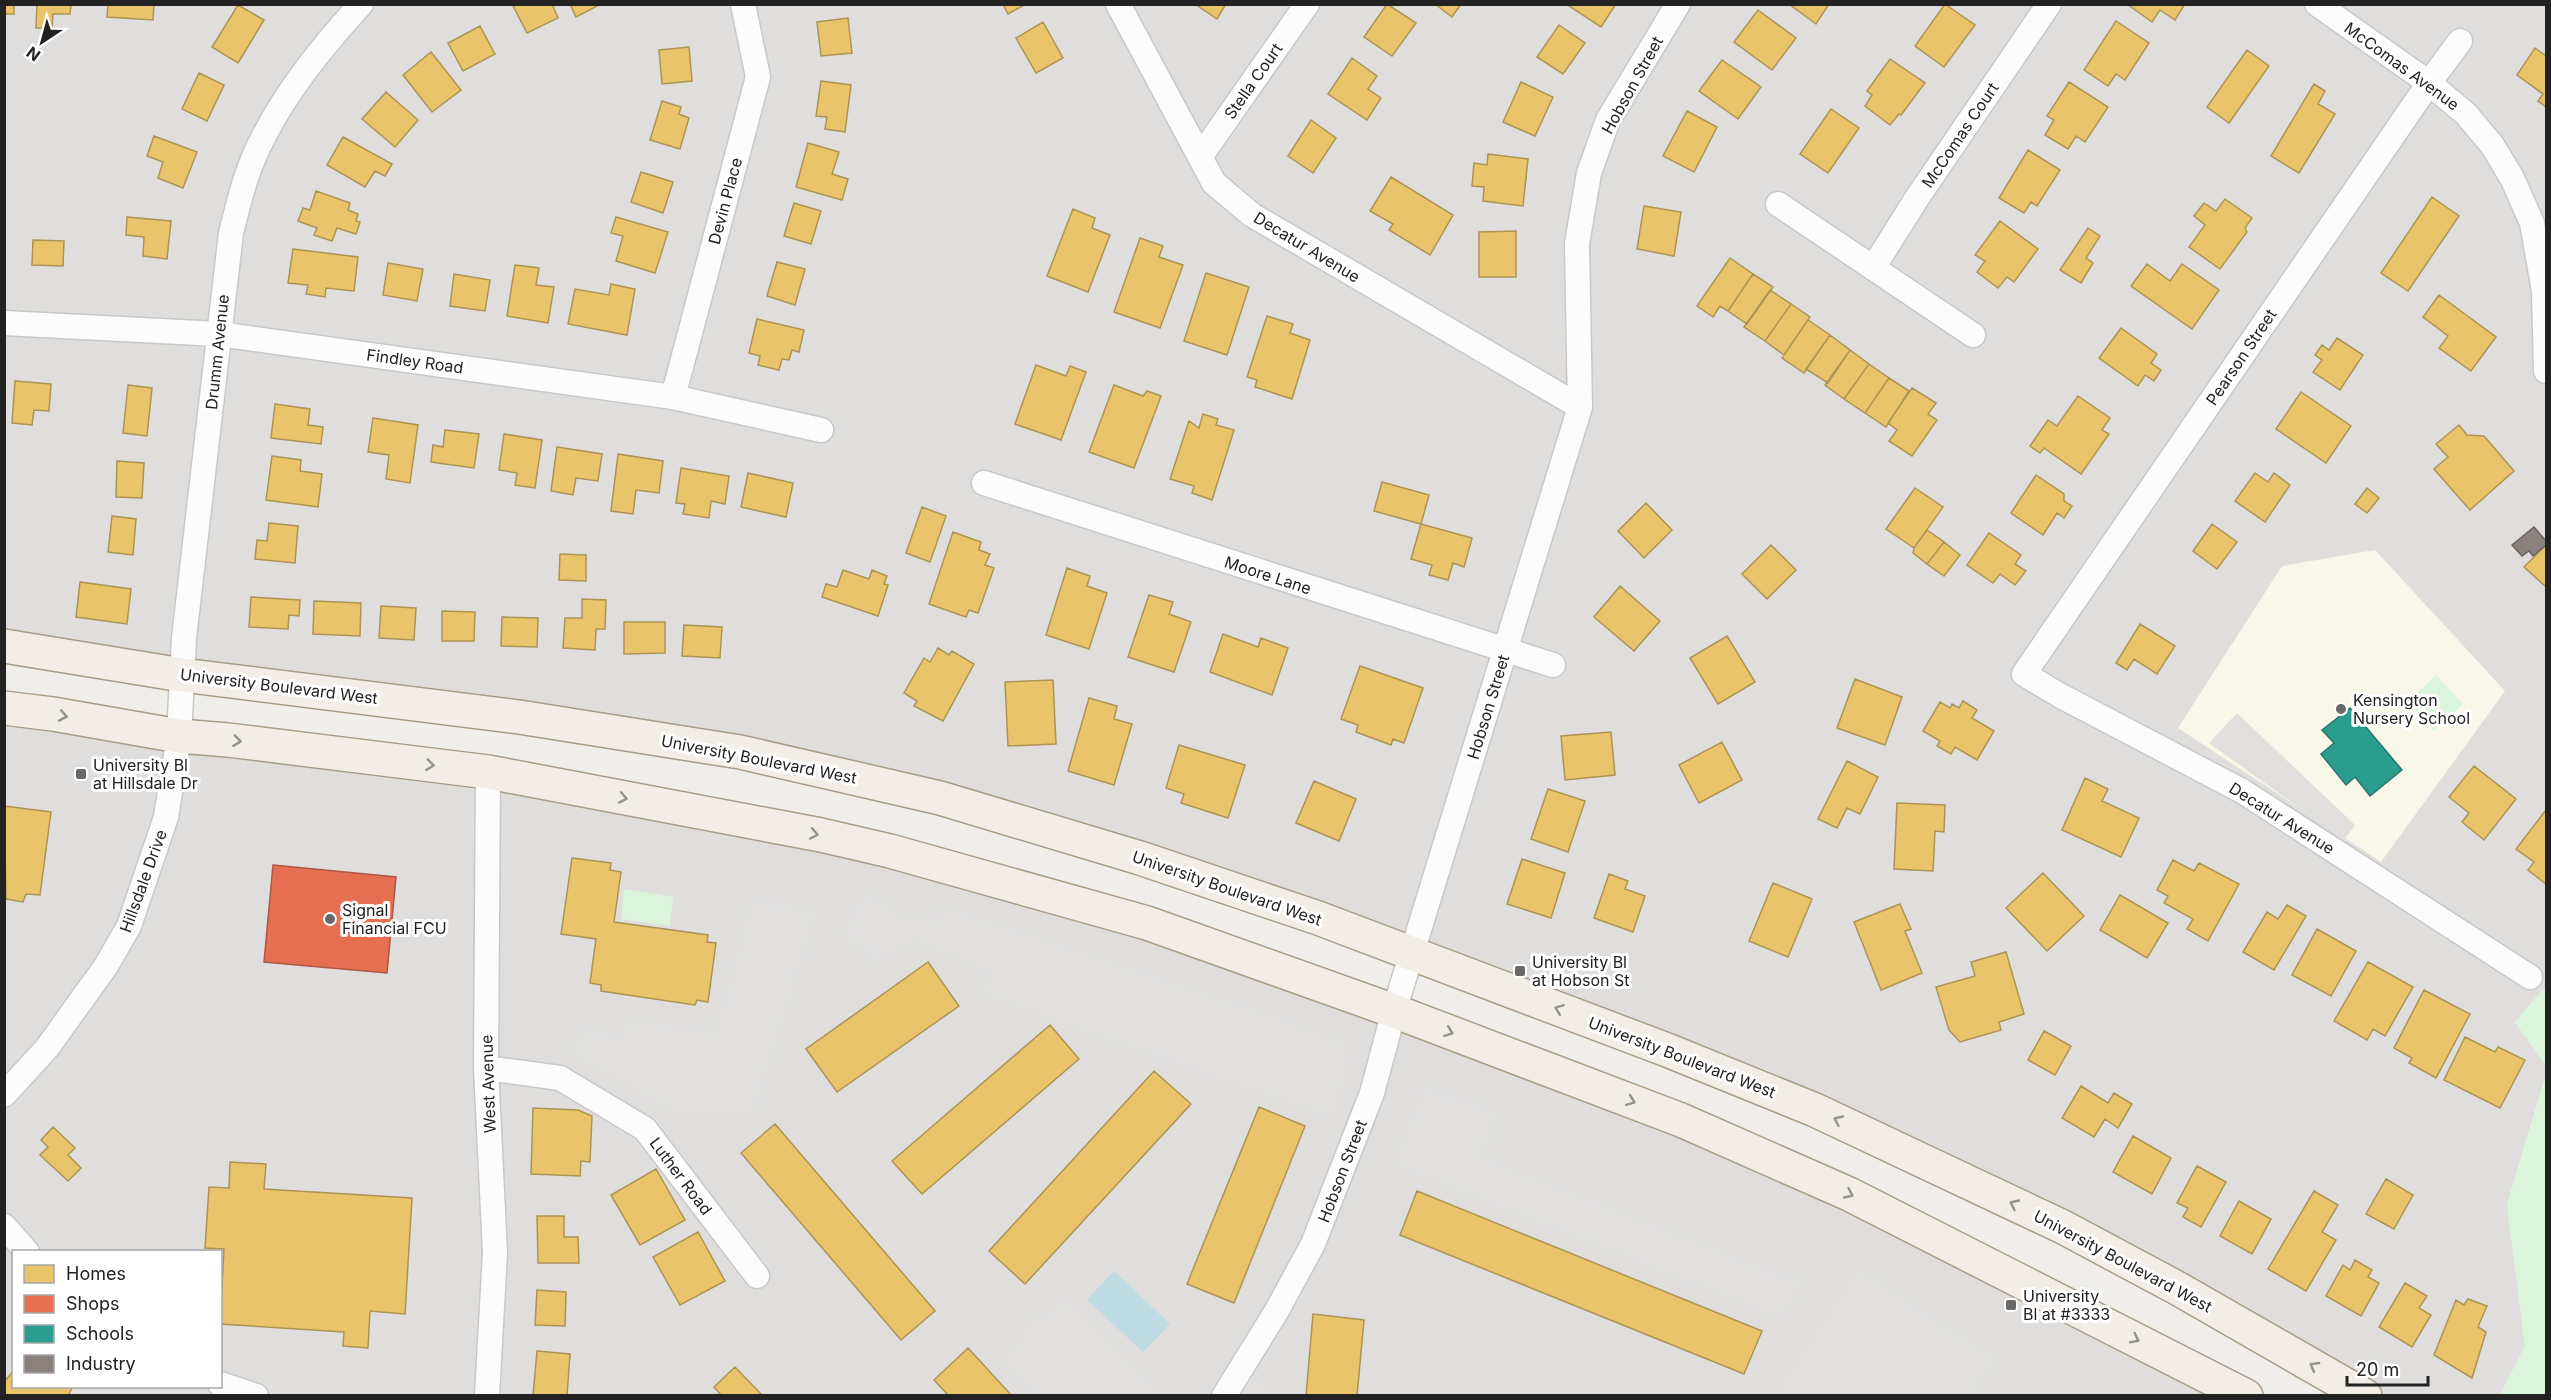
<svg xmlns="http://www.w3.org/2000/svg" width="2551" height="1400" font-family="Inter,sans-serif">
<rect width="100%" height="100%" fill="#f0eeeb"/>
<path fill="#dfdedc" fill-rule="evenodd" d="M4,5h2542v981l-31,36 31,44v8l-39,130 18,142 -25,49h-135l-96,-55 -602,-290 -808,-271 -854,-133z
M5,708l885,143 791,269 565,276h-2241zM14,1252h206v134h-206z"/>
<path fill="#f8f7e8" d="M2375,550l130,141 -124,171 -203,-134 104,-162z"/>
<path fill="#daf5da" d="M2436,675l27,29 -29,27 -27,-29z
M624,889l49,8 -3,29 -49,-7z
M2546,986v80l-31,-44z
M2546,1074v321h-46l25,-49 -18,-141z"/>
<path fill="#e0dfde" d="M2237,713l118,112 -11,15 -135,-97z
M863,891l39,26 39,5 2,-15 203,66 196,68 5,21 -6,34 -8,21 -350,-122 6,-23 -75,-32 -41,23 -10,-13 -18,-13z
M754,897l62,17 -62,196h-82l-104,-59 22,-22 30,9 9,-19 86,15z
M1425,1087l72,25 -15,45 304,121 15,1 -19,39 -389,-154z
M1859,1269l135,89 -23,37h-196z
M1066,1301l98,94h-128l-34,-33 29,-39z
M1238,1373l18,10 16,12 -48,1z"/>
<path fill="#bfdbe3" d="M1114,1271l56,53 -27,28 -56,-52z"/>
<path fill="#e9c46a" stroke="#ad9354" stroke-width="1.5" d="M4,4h10v10h-10z
M37,4h34l-1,10h-17l-1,14h-16z
M108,4h46l-1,16 -46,-3z
M515,4h37l6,14 -31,15 -14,-27z
M570,4h31l-25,13z
M1003,4h23l-18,10z
M1195,4h31l-9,15z
M1387,4l29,19 -24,33 -28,-19z
M1435,4h26l-9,13z
M1566,4h50l-15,23z
M1789,4h40l-13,20z
M1945,4l30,21 -31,42 -29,-21z
M2127,4h58l-10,16 -15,-10 -8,12z
M238,5l26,15 -26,43 -26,-16z
M1758,10l38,28 -24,32 -38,-28z
M848,18l4,35 -31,3 -4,-34z
M2116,21l33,22 -24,37 -9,-6 -8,12 -24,-16z
M1043,22l20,36 -27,15 -20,-35z
M1559,25l26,18 -22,31 -26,-17z
M480,26l15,28 -32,17 -15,-28z
M689,47l3,34 -30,3 -3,-34z
M2535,48l11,8v51l-8,-6 5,-7 -26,-19z
M2247,50l22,16 -40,57 -22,-16z
M431,52l30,38 -29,22 -29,-37z
M1352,58l25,18 -9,13 13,9 -14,22 -39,-26z
M1890,59l35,24 -24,32 -2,-1 -9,11 -25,-19 7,-11 -5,-4z
M1722,60l39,27 -23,32 -39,-28z
M199,73l25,12 -17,36 -25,-12z
M821,81l30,4 -6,47 -20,-3 2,-12 -11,-1z
M1521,82l32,15 -18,39 -32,-14z
M2069,82l39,25 -23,35 -9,-6 -8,13 -23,-14 9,-15 -7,-4z
M2314,84l11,7 -7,13 17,10 -36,59 -28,-17z
M386,92l32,28 -23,27 -33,-28z
M662,101l19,6 -2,7 10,4 -9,31 -30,-9z
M1831,109l28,19 -31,45 -28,-19z
M1687,111l30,16 -23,45 -31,-16z
M1311,120l25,18 -23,35 -25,-17z
M154,136l43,16 -14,36 -25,-10 5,-16 -16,-6z
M343,137l49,27 -7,12 -10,-5 -10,16 -38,-22z
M808,143l31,9 -7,22 16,5 -6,21 -46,-13z
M2028,150l32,20 -23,36 -6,-4 -7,11 -25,-15z
M1488,154l40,5 -5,47 -40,-5 1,-14 -12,-1 2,-23 13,2z
M641,172l32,10 -10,31 -32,-11z
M1391,177l62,38 -23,40 -41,-25 4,-6 -23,-13z
M316,191l34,12 -2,7 10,4 -2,7 4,1 -4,12 -19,-6 -5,13 -18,-6 3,-7 -19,-7 5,-13 7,2z
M2432,197l27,19 -51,75 -27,-18z
M2225,199l27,19 -7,10 2,4 -27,37 -31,-22 16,-22 -11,-9 10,-13 12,8z
M794,203l27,8 -10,33 -27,-8z
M1644,206l37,6 -7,44 -37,-7z
M1073,209l22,9 -3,10 18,7 -22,57 -41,-16z
M127,217l44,4 -4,38 -24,-3 1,-19 -18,-2z
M616,217l52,15 -13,41 -39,-12 7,-25 -12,-3z
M2000,221l38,28 -24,33 -7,-5 -9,11 -21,-16 8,-11 -10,-6z
M2088,228l12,8 -14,22 7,5 -12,20 -21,-13z
M1516,231v46h-37v-45z
M1140,238l23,8 -4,11 24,8 -23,63 -46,-16z
M33,240l31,1 -1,25 -31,-1z
M293,249l65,8 -4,34 -28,-3 -1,9 -19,-3 2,-9 -20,-2z
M1730,258l23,16 -25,37 -8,-5 -7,11 -16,-11z
M777,262l28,7 -10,36 -28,-9z
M388,263l35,6 -6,32 -34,-6z
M2147,264l23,17 12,-17 37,26 -27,39 -61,-43z
M515,265l24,3 -3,17 18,2 -6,36 -41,-7z
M1206,273l43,14 -22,68 -43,-14z
M454,274l36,6 -5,31 -35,-5z
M1753,274l20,13 -26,37 -19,-13z
M611,284l24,5 -8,46 -59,-11 7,-35 34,6z
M1770,290l21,14 -26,37 -21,-14z
M2439,295l57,42 -25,34 -32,-23 9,-12 -25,-19z
M1791,304l19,13 -26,38 -19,-14z
M1267,316l26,8 -3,9 20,7 -18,59 -37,-12 2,-7 -10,-3z
M757,319l47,11 -5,22 -7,-2 -3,10 -7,-1 -3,11 -21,-5 2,-9 -11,-3z
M1808,320l22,15 -26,38 -22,-15z
M2121,328l36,26 -6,9 10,7 -7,11 -9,-6 -7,11 -39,-28z
M1830,335l20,15 -22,33 -22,-14z
M2337,338l26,17 -23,35 -27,-18 9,-12 -7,-5 7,-10 7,5z
M1850,350l19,14 -25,35 -19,-14z
M1869,364l20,14 -24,35 -21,-14z
M1036,365l30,11 4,-10 16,6 -25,68 -46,-16z
M1889,378l20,13 -23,36 -21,-14z
M15,381l36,3 -2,27 -15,-1 -2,15 -20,-2z
M128,385l24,3 -5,48 -24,-3z
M1114,385l29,11 4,-5 14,5 -27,72 -45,-16z
M1912,388l24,15 -8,11 9,6 -25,36 -23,-15 8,-11 -9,-7z
M2301,392l50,34 -25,37 -50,-34z
M2078,396l32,22 -8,12 7,4 -28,40 -37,-26 -4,5 -10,-7 18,-26 9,6z
M275,404l35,5 -2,16 15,2 -2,17 -50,-6z
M1203,414l15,5 -2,6 18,5 -22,70 -20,-7 2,-7 -24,-7 19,-58 10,7z
M373,418l45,7 -8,58 -24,-4 3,-24 -21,-3z
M2459,425l8,10 17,1 30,35 -44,39 -36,-41 14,-12 -12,-13z
M445,430l34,4 -5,34 -43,-6 2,-17 10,2z
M504,434l38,6 -7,48 -20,-3 2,-12 -18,-3z
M557,447l45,7 -4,27 -22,-3 -3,17 -22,-4z
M618,454l45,7 -4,32 -23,-3 -3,24 -22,-3z
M272,456l29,4 -1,11 22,3 -4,33 -52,-7z
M117,461l27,2 -2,35 -26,-1z
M681,468l48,8 -4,28 -14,-3 -2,17 -26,-4 2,-10 -9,-1z
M748,473l45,10 -7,34 -45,-10z
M2255,473l13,9 6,-9 16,12 -25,37 -30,-21z
M2036,475l28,19v7l8,5 -8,12 -7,-5 -14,22 -32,-22z
M1382,482l47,13 -8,29 -47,-13z
M1915,488l28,19 -29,41 -28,-19z
M2367,488l12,10 -12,15 -12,-9z
M1646,503l26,27 -28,28 -26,-27z
M922,507l24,9 -16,46 -24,-9z
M112,516l24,3 -3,36 -25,-3z
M269,523l29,3 -3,37 -40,-4 2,-19 10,1z
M1421,524l51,14 -8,29 -11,-4 -5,17 -19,-5 3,-10 -21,-6z
M2212,524l25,18 -20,27 -24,-18z
M1927,530l17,12 -17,22 -14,-11 1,-5z
M953,532l28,10 -2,8 11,4 -5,11 9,3 -16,45 -9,-3 -3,7 -37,-13z
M1989,533l32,22 -6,9 11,7 -11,14 -15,-11 -7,9 -26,-18z
M1944,542l16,13 -16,21 -17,-12z
M1771,545l25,25 -29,29 -25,-25z
M2546,545v42l-22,-20z
M560,554l26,1v26l-27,-1z
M1067,568l23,8 -3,10 20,7 -18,56 -43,-14z
M843,570l26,9 3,-9 15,6 -3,8 4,1 -10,31 -56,-19 4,-13 11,3z
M80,582l51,7 -4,35 -51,-7z
M1620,586l40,35 -26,30 -40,-34z
M1149,595l24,7 -4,12 22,8 -17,50 -46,-15z
M251,597l49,3 -1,16 -10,-1 -1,14 -39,-2z
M582,599l24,1 -1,29h-9l-1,21 -32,-2 2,-30h17z
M314,601l47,2 -1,33 -47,-2z
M381,606l35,2 -2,32 -35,-2z
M442,611l33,1 -1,29h-32z
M502,617l36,1 -1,29 -36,-1z
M624,622h41v31l-41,1z
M2140,624l35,22 -18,28 -23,-15 -7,11 -11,-7z
M684,625l38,2 -2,31 -38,-2z
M1223,634l35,13 3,-9 27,10 -16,47 -62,-23z
M1727,636l28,46 -37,22 -28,-46z
M938,648l11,7 3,-4 22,13 -31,57 -29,-15 3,-5 -13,-8 20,-35 6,4z
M1360,666l63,22 -19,55 -11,-4 -2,6 -35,-13 2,-7 -17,-6z
M1855,679l47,18 -17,48 -48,-17z
M1053,680l3,64 -48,2 -3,-64z
M1089,698l28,8 -3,13 18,5 -18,61 -46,-14z
M1963,701l14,9 -5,8 22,13 -17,29 -22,-13 -4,7 -14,-8 3,-5 -17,-10 17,-29 10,6 2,-4 7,4z
M1611,732l4,43 -50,5 -4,-44z
M1722,742l20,38 -43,23 -20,-38z
M1179,745l66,20 -17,53 -47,-15 3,-9 -18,-6z
M1847,761l31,16 -18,37 -13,-6 -10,20 -19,-9z
M2474,766l42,33 -32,41 -22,-18 7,-9 -20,-16z
M2085,778l23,11 -6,12 37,17 -18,39 -59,-27z
M1314,781l42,18 -17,42 -43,-18z
M1548,789l37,12 -17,51 -37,-13z
M1897,803l48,2 -1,27 -9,-1 -2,40 -39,-2z
M4,806l47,6 -11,83 -14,-1 -3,8 -17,-3z
M2546,810v74l-18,-14 6,-8 -18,-13z
M572,858l39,5 -1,7 11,2 -7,50 94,13 -1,7 9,1 -8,59 -11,-2 -2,5 -94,-14v-6l-11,-2 6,-44 -35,-5z
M1522,859l43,14 -14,45 -44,-14z
M2173,860l21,11 5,-8 40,21 -31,57 -21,-12 6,-10 -29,-16 4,-7 -11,-6z
M2043,873l41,43 -37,35 -41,-43z
M1609,874l19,7 -3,8 20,7 -12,36 -39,-14z
M1773,883l39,16 -24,58 -39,-16z
M2120,895l48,28 -21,35 -47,-28z
M1900,904l11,25 -6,2 17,42 -41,17 -27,-68z
M2287,905l19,11 -32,54 -31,-18 24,-40 11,7z
M2317,929l39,22 -25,45 -39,-21z
M2006,952l18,62 -25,8 2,8 -41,12 -11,-12 -13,-43 39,-11 -4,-14z
M928,962l31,44 -122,86 -31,-43z
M2368,962l45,25 -28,49 -12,-7 -6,11 -33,-19z
M2424,990l46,24 -34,64 -27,-15 3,-5 -18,-10z
M1050,1025l29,34 -157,135 -30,-33z
M2044,1031l27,15 -16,29 -27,-15z
M2465,1037l30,15 3,-5 27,13 -25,48 -56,-28z
M1154,1071l37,33 -166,180 -36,-33z
M2081,1086l27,17 6,-10 18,11 -14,24 -13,-9 -11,18 -32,-19z
M1259,1107l46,19 -71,177 -47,-19z
M533,1108l45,2 14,6 -2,46 -9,-1 -1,15 -49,-2z
M775,1124l160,187 -34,29 -160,-187z
M53,1127l22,21 -7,7 13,13 -13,13 -28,-26 8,-8 -7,-7z
M2133,1136l38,22 -19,36 -39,-22z
M230,1162l36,2 -2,25 148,9 -7,116 -35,-3 -2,37 -25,-2 1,-14 -124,-8 4,-75 -19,-1 4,-61 20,1z
M2197,1166l29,16 -25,45 -18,-10 5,-9 -11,-5z
M656,1169l29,51 -45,25 -29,-50z
M2386,1179l27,16 -19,34 -28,-15z
M1417,1191l345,140 -18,43 -344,-139z
M2314,1191l24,14 -16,27 14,8 -30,51 -38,-22z
M2239,1201l32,18 -19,35 -32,-18z
M537,1216h27v21h14l1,26h-41z
M698,1232l27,49 -45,24 -27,-48z
M2355,1260l17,10 -4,7 11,6 -18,33 -35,-20 17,-31 7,5z
M2405,1283l22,13 -8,12 12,7 -19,32 -33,-20z
M537,1290l29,2 -1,34 -30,-1z
M2468,1299l19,7 -9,21 8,5 -14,46 -38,-23 22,-55 8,5z
M1313,1314l51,6 -7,76h-51z
M968,1348l44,48h-63l-15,-16z
M537,1351l33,3 -3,42h-34z
M735,1367l28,29h-41l-8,-9z
M14,1370v16h59l-5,10h-64v-14z"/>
<path fill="#e76f51" stroke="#ac5843" stroke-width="1.5" d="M273,865l123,12 -9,96 -123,-11z"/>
<path fill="#2a9d8f" stroke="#28786e" stroke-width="1.5" d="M2350,708l52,62 -32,26 -15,-19 -9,8 -25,-31 13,-11 -12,-13z"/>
<path fill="#8a817c" stroke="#6b6461" stroke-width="1.5" d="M2534,527l12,14v4l-13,11 -4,-5 -7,5 -10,-11z"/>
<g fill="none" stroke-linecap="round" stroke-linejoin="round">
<g stroke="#c9c8c7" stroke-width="27">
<path id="street" d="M1118,4l96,179 38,32 328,192
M2317,4l112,79 37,31 26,31 20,33 20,45 12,68 2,80
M2460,41l-31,42 -405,591 37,22 181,95 288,186
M1200,157l107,-153
M1778,204l195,131
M1873,268l44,-70 132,-194
M4,323l215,11 454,63 148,33
M673,397l85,-320 -15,-73
M984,483l569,182
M486,1068l74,10 85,51 112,147
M4,1095l43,-47 59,-82 23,-40 37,-109 13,-81 5,-98 47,-405c8,-32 16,-66 32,-95 25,-50 61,-93 98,-134
M4,1226l23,26
M220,1384l36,12
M487,1396l8,-143 -9,-185 2,-296
M1224,1396l52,-84 37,-68 59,-151 22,-82 186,-604 -3,-163 12,-71 19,-53 70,-116"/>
</g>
<g stroke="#a79c86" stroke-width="36">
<path id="primary" d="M4,646l178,29 337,42 221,35 200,46 200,60 178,60 349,132 148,60 248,117 114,61 188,108
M4,708l49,6 126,22 49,4 260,32 333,63 69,16 257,72 247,88 287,109 168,74 397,202"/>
</g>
<use href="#street" stroke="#fdfcfc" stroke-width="24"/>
<use href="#primary" stroke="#f3ede7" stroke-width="33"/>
</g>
<defs><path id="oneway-chevron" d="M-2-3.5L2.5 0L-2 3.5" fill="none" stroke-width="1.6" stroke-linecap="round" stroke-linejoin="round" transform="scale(1.5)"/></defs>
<g stroke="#95928e">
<use href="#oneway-chevron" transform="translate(63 716) rotate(10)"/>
<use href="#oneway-chevron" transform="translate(237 741) rotate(7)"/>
<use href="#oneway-chevron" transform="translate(430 765) rotate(7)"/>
<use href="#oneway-chevron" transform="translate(623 798) rotate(11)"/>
<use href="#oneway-chevron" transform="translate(814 834) rotate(11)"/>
<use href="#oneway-chevron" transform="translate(1559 1009) rotate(-159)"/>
<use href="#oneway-chevron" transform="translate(1449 1032) rotate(21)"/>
<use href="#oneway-chevron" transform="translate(1631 1101) rotate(21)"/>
<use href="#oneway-chevron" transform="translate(1838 1120) rotate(-155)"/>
<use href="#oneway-chevron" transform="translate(1849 1194) rotate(25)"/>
<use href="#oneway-chevron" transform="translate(2014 1204) rotate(-155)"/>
<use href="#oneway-chevron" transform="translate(2135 1339) rotate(27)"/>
<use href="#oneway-chevron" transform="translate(2314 1366) rotate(-150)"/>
</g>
<g fill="#6a6968" stroke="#fff" stroke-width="2">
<circle cx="2341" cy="709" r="6"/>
<rect x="75" y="768" width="12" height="12" rx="3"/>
<circle cx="330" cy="919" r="6"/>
<rect x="1514" y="965" width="12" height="12" rx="3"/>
<rect x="2005" y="1299" width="12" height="12" rx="3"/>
</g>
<g text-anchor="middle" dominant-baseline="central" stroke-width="6" stroke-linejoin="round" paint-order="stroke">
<g font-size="16" fill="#222" stroke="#fff">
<text transform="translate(2402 66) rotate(36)">McComas Avenue</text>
<text transform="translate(1253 81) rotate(-55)">Stella Court</text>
<text transform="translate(1632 85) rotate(-61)">Hobson Street</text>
<text transform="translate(1960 135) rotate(-56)">McComas Court</text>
<text transform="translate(725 201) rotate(-75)">Devin Place</text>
<text transform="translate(1307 247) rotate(31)">Decatur Avenue</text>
<text transform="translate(217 352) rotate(-84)">Drumm Avenue</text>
<text transform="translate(2241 357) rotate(-56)">Pearson Street</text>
<text transform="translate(415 361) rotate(8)">Findley Road</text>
<text transform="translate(1268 575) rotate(18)">Moore Lane</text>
<text transform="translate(279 686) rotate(7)">University Boulevard West</text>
<text transform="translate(1488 707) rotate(-73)">Hobson Street</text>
<text transform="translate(759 759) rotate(11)">University Boulevard West</text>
<text transform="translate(2282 818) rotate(32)">Decatur Avenue</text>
<text transform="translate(143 881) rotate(-70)">Hillsdale Drive</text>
<text transform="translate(1227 888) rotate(19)">University Boulevard West</text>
<text transform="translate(1682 1057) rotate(21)">University Boulevard West</text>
<text transform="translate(488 1084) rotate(-92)">West Avenue</text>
<text transform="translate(1342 1171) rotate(-69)">Hobson Street</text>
<text transform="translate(681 1176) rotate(53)">Luther Road</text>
<text transform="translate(2123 1261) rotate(28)">University Boulevard West</text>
</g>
<g font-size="16" fill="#222" stroke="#fff" text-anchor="start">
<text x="2353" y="700">Kensington<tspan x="2353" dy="18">Nursery School</tspan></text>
<text x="93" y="765">University Bl<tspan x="93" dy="18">at Hillsdale Dr</tspan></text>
<text x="342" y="910">Signal<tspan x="342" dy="18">Financial FCU</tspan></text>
<text x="1532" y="962">University Bl<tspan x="1532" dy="18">at Hobson St</tspan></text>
<text x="2023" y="1296">University<tspan x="2023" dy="18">Bl at #3333</tspan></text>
</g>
</g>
<rect width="2551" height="1400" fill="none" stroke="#222222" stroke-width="12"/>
<rect x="12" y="1250" width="210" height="138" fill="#ffffff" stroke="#a7a7a7" stroke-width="1.5"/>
<rect x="24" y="1265" width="30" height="18" fill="#e9c46a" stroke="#a7a7a7" stroke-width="1.5"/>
<text x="66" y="1280" font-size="18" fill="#222222">Homes</text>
<rect x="24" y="1295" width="30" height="18" fill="#e76f51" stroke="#a7a7a7" stroke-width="1.5"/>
<text x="66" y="1310" font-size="18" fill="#222222">Shops</text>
<rect x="24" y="1325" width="30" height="18" fill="#2a9d8f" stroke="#a7a7a7" stroke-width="1.5"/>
<text x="66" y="1340" font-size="18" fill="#222222">Schools</text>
<rect x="24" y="1355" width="30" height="18" fill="#8a817c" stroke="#a7a7a7" stroke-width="1.5"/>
<text x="66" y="1370" font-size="18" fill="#222222">Industry</text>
<g transform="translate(42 42) rotate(216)" stroke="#ffffff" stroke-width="4.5" paint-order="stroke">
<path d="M0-4.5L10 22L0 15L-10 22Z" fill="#222222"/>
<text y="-9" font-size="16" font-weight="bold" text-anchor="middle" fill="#222222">N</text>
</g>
<path d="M2347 1376v9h81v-9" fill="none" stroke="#222222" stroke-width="3"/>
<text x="2356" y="1376" font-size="18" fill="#222222" stroke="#ffffff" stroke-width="4.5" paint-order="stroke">20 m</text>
</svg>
